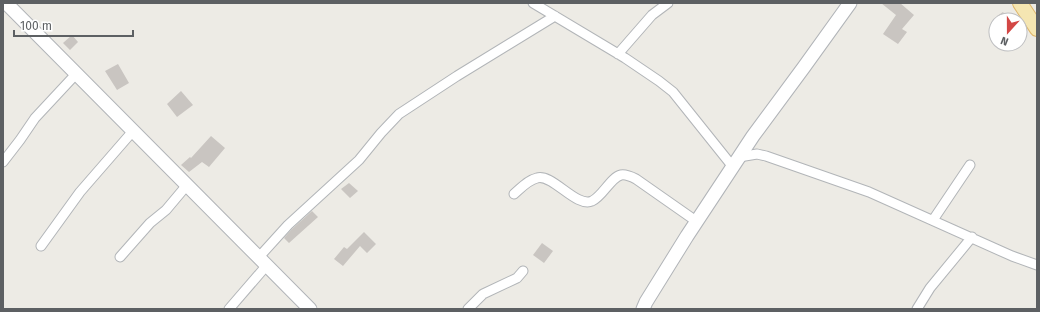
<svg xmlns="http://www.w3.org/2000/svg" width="1040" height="312" font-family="'Fira Sans',sans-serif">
<rect width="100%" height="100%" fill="#edebe5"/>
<path fill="#c9c5c1" d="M881,3h19l14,12 -12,14 5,3 -9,12 -15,-10 13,-19z
M1003,12l6,8h-9l-3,-4z
M72,35l6,7 -8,8 -7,-7z
M118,64l11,19 -12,7 -12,-19z
M181,91l12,14 -16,12 -10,-13z
M211,136l14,12 -16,19 -7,-5 -13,10 -8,-7 9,-8 1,1z
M349,183l9,8 -8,7 -9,-9z
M312,211l6,6 -29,26 -5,-5 8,-9z
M364,232l12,12 -9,9 -7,-7 -17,20 -9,-7 10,-12 3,2z
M542,243l11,8 -9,12 -11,-8z"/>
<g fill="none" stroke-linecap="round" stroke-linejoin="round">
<g stroke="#b2b5b8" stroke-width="11">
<path id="minor" d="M533,3l92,55 34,23 14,11 60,75
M618,54l34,-39 16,-12
M739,157l18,-3 9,2 103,36 143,64 25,9
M3,162l17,-22 15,-22 41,-44
M514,194c7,-6 14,-14 23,-16 15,-5 39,30 55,23 10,-4 19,-24 29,-26 5,-1 11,2 15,4l60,42
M933,220l37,-55
M41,246l39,-54 53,-61
M120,257l30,-34 16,-13 21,-25
M259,257l29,-32 71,-65 22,-27 18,-19 58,-38 98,-60
M229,309l38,-44
M468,309l15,-15 34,-16 6,-7
M917,309l13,-21 42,-51"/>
</g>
<g stroke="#b1b4b8" stroke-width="15">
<path id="secondary" d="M6,3l304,306
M643,309l3,-7 41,-66 66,-100 51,-69 46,-64"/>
</g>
<g stroke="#dfb76c" stroke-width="16">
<path id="primary" d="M1020,3l17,26"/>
</g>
<use href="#minor" stroke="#fff" stroke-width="9"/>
<use href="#secondary" stroke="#fff" stroke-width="13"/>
<use href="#primary" stroke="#f5e6b2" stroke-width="14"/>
</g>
<rect width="1040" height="312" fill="none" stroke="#5d6063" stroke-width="8"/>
<g transform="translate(1008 32) rotate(201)"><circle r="19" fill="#ffffff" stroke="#bebfc1"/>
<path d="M0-3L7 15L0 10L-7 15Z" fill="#d34745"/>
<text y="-6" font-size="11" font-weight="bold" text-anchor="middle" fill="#5d6063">N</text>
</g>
<path d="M14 30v6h119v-6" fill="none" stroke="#5d6063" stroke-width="2"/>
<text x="20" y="30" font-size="12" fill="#5d6063" stroke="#ffffff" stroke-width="3" paint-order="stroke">100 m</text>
</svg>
